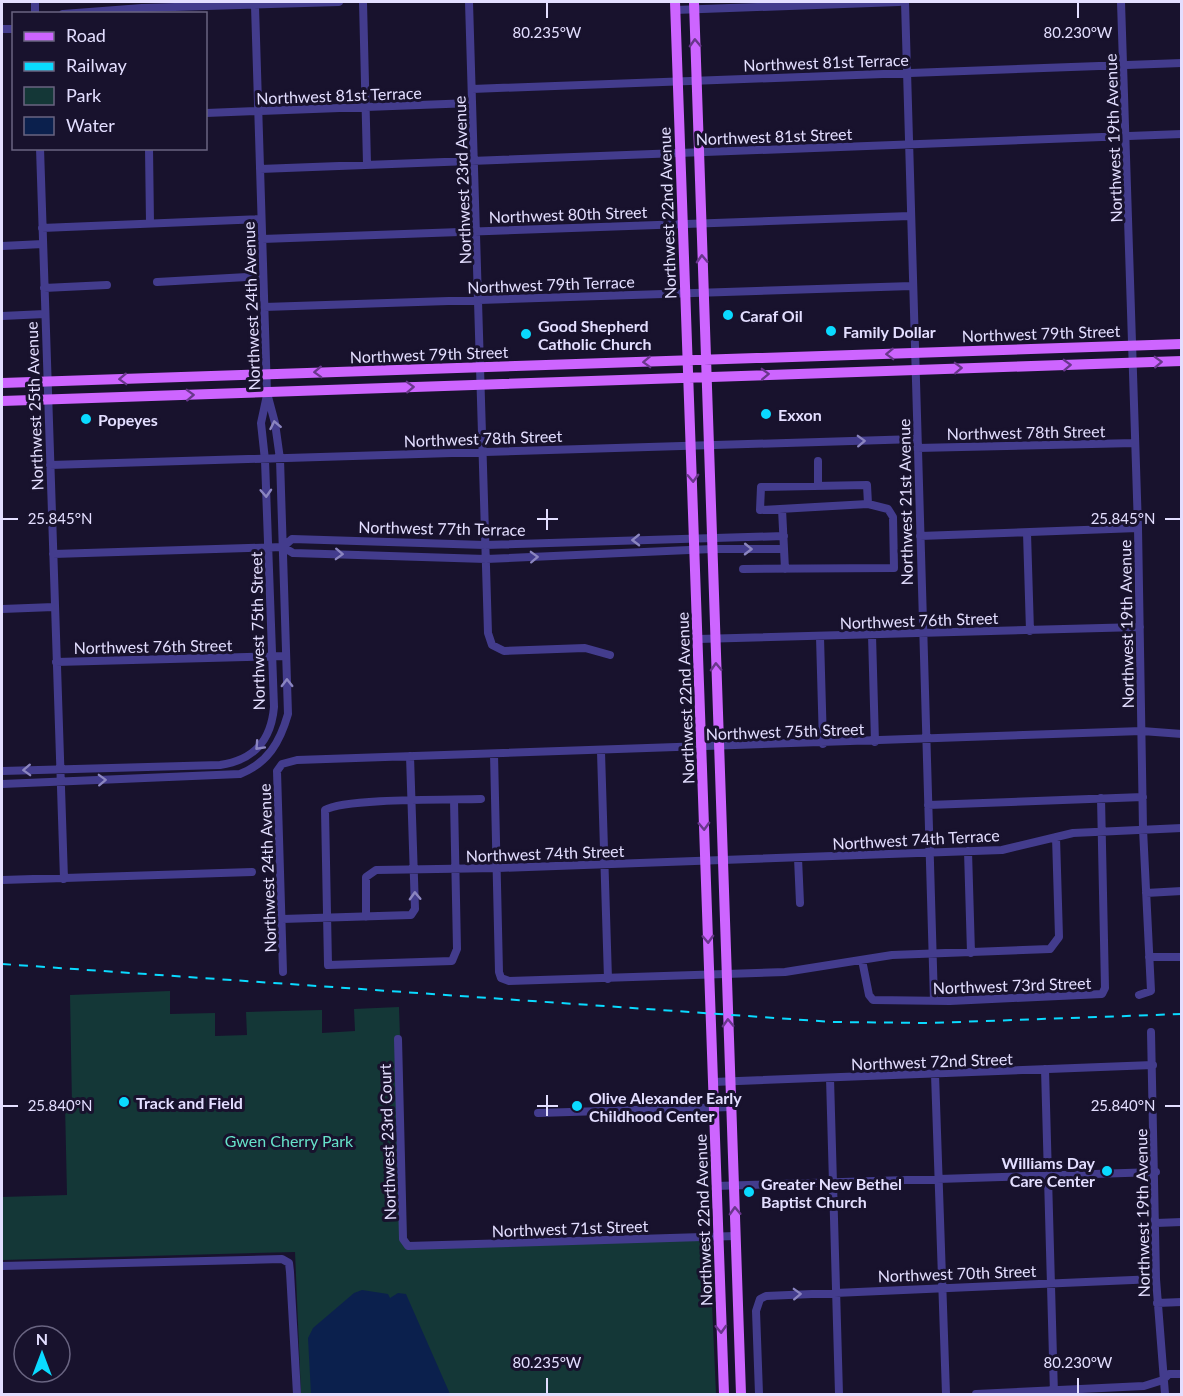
<svg xmlns="http://www.w3.org/2000/svg" width="1183" height="1396" font-family="Lato,sans-serif">
<rect width="100%" height="100%" fill="#18122d"/>
<path fill="#143737" d="M170,991v23l45,-1v23l32,-1 -1,-23 76,-2v23l33,-2 -1,-22 45,-2 8,241 302,-11 7,157h-415l-6,-142 -293,8v-63l65,-2 -2,-91h7l-2,-109z"/>
<path fill="#0b204d" d="M362,1290l26,4 2,4 8,-5 8,1 44,100h-139l-3,-56 5,-10 41,-35z"/>
<g fill="none" stroke-linecap="round" stroke-linejoin="round">
<path stroke="#433c8d" stroke-width="8" d="M35,2v12
M363,2l4,162
M469,2l19,631 4,12 12,6 81,-3 25,7
M905,2l29,999
M1121,2l17,526 5,301 8,162 -12,4
M675,10l224,-8
M63,14l79,-6 197,-6
M2,29h12
M472,89l710,-26
M206,113l266,-10
M40,148l24,731
M149,148l1,75
M260,169l922,-35
M42,228l219,-9
M262,239l648,-23
M2,246l41,-2
M157,282l106,-6
M44,288l63,-3
M264,307l648,-21
M2,316l43,-2
M917,448l218,-5
M818,461v25
M50,465l867,-26
M782,509l3,60
M1027,533l3,98
M920,536l218,-8
M283,547l9,-8 193,6 299,-9
M53,554l230,-7 10,6 193,6 226,-10h72
M743,569l151,-1 -1,-51 -5,-8 -20,-5 -108,6 1,-23 106,-2 1,19
M2,609l52,-2
M872,635l3,107
M820,637l3,107
M698,639l442,-12
M56,662l230,-6
M601,752l7,227
M494,754l5,218 2,6 8,3 276,-9 107,-17 158,-6 9,-12 -3,-100
M2,771l218,-6c34,-5 51,-24 54,-58l-9,-247 -4,-37 6,-28
M2,784l238,-10c28,-11 40,-32 48,-60l-8,-255 -5,-36 -8,-30 -12,-387
M454,800l3,149 -5,12 -124,4 -3,-155c20,-12 126,-10 156,-11
M928,805l215,-8
M968,851l3,102
M798,858l2,45
M2,880l250,-8
M1146,893l36,-2
M366,917v-40l10,-7 122,-2 504,-18 71,-17 109,-5
M282,919l129,-4 4,-6 -5,-153
M1149,957h33
M862,960l7,35 4,5 77,1 152,-7 3,-6 -4,-190
M283,972l-6,-201 5,-7 15,-4 845,-29 40,3
M1151,1032l5,247 9,115
M398,1039l5,200 5,7 327,-10
M1045,1069l9,325
M935,1074l11,320
M830,1078l9,316
M713,1082l440,-17
M538,1113l193,-6
M716,1186l440,-14
M1156,1223l26,-1
M2,1266l280,-7 7,4 1,9 7,122
M1157,1303l25,-1
M759,1394l-3,-83 4,-12 6,-3 390,-17
M976,1394l168,-8 19,-6 6,-6h13"/>
<path stroke="#cd65ff" stroke-width="10" d="M675,2l49,1392
M694,2l47,1392
M2,383l1180,-39
M2,401l1180,-40"/>
<path stroke="#0adaff" stroke-width="2" stroke-dasharray="9 8" stroke-linecap="butt" d="M2,964l831,58 97,1 252,-9"/>
</g>
<defs><path id="oneway-chevron" d="M-2-3.5L2.5 0L-2 3.5" fill="none" stroke-width="1.6" stroke-linecap="round" stroke-linejoin="round" transform="scale(1.5)"/></defs>
<g stroke="#69378c">
<use href="#oneway-chevron" transform="translate(695 43) rotate(-92)"/>
<use href="#oneway-chevron" transform="translate(702 259) rotate(-92)"/>
<use href="#oneway-chevron" transform="translate(890 354) rotate(178)"/>
<use href="#oneway-chevron" transform="translate(647 362) rotate(178)"/>
<use href="#oneway-chevron" transform="translate(1158 362) rotate(-2)"/>
<use href="#oneway-chevron" transform="translate(1067 365) rotate(-2)"/>
<use href="#oneway-chevron" transform="translate(958 368) rotate(-2)"/>
<use href="#oneway-chevron" transform="translate(318 372) rotate(178)"/>
<use href="#oneway-chevron" transform="translate(765 374) rotate(-2)"/>
<use href="#oneway-chevron" transform="translate(123 379) rotate(178)"/>
<use href="#oneway-chevron" transform="translate(410 387) rotate(-2)"/>
<use href="#oneway-chevron" transform="translate(190 395) rotate(-2)"/>
<use href="#oneway-chevron" transform="translate(693 478) rotate(88)"/>
<use href="#oneway-chevron" transform="translate(716 667) rotate(-92)"/>
<use href="#oneway-chevron" transform="translate(704 826) rotate(88)"/>
<use href="#oneway-chevron" transform="translate(708 939) rotate(88)"/>
<use href="#oneway-chevron" transform="translate(728 1023) rotate(-92)"/>
<use href="#oneway-chevron" transform="translate(735 1211) rotate(-92)"/>
<use href="#oneway-chevron" transform="translate(721 1329) rotate(88)"/>
</g>
<g stroke="#8b85c0">
<use href="#oneway-chevron" transform="translate(275 425) rotate(-101)"/>
<use href="#oneway-chevron" transform="translate(861 441) rotate(-2)"/>
<use href="#oneway-chevron" transform="translate(266 493) rotate(87)"/>
<use href="#oneway-chevron" transform="translate(636 540) rotate(179)"/>
<use href="#oneway-chevron" transform="translate(748 549) rotate(1)"/>
<use href="#oneway-chevron" transform="translate(339 554) rotate(2)"/>
<use href="#oneway-chevron" transform="translate(534 557) rotate(-2)"/>
<use href="#oneway-chevron" transform="translate(287 683) rotate(-91)"/>
<use href="#oneway-chevron" transform="translate(259 746) rotate(133)"/>
<use href="#oneway-chevron" transform="translate(27 770) rotate(178)"/>
<use href="#oneway-chevron" transform="translate(102 780) rotate(-2)"/>
<use href="#oneway-chevron" transform="translate(415 896) rotate(-92)"/>
<use href="#oneway-chevron" transform="translate(797 1294) rotate(-2)"/>
</g>
<path fill="none" stroke="#e3deff" stroke-width="2" d="M547,3v15M1078,3v15M547,509v21M3,519h15M537,519h21M1165,519h15M547,1095v21M3,1106h15M537,1106h21M1165,1106h15M547,1378v15M1078,1378v15"/>
<g fill="#0adaff" stroke="#18122d" stroke-width="2">
<circle cx="728" cy="315" r="6"/>
<circle cx="831" cy="331" r="6"/>
<circle cx="526" cy="334" r="6"/>
<circle cx="766" cy="414" r="6"/>
<circle cx="86" cy="419" r="6"/>
<circle cx="124" cy="1102" r="6"/>
<circle cx="577" cy="1106" r="6"/>
<circle cx="1107" cy="1171" r="6"/>
<circle cx="749" cy="1192" r="6"/>
</g>
<g text-anchor="middle" dominant-baseline="central" stroke-width="6" stroke-linejoin="round" paint-order="stroke">
<g font-size="16" fill="#e3deff" stroke="#18122d">
<text transform="translate(826 62) rotate(-2)">Northwest 81st Terrace</text>
<text transform="translate(339 95) rotate(-2)">Northwest 81st Terrace</text>
<text transform="translate(774 136) rotate(-2)">Northwest 81st Street</text>
<text transform="translate(1113 138) rotate(-92)">Northwest 19th Avenue</text>
<text transform="translate(462 180) rotate(-92)">Northwest 23rd Avenue</text>
<text transform="translate(667 213) rotate(-92)">Northwest 22nd Avenue</text>
<text transform="translate(568 214) rotate(-2)">Northwest 80th Street</text>
<text transform="translate(551 284) rotate(-2)">Northwest 79th Terrace</text>
<text transform="translate(251 306) rotate(-92)">Northwest 24th Avenue</text>
<text transform="translate(1041 333) rotate(-2)">Northwest 79th Street</text>
<text transform="translate(429 354) rotate(-2)">Northwest 79th Street</text>
<text transform="translate(34 406) rotate(-92)">Northwest 25th Avenue</text>
<text transform="translate(1026 432) rotate(-1)">Northwest 78th Street</text>
<text transform="translate(483 438) rotate(-2)">Northwest 78th Street</text>
<text transform="translate(905 502) rotate(-91)">Northwest 21st Avenue</text>
<text transform="translate(442 528) rotate(1)">Northwest 77th Terrace</text>
<text transform="translate(919 620) rotate(-2)">Northwest 76th Street</text>
<text transform="translate(1126 624) rotate(-91)">Northwest 19th Avenue</text>
<text transform="translate(257 631) rotate(-91)">Northwest 75th Street</text>
<text transform="translate(153 646) rotate(-1)">Northwest 76th Street</text>
<text transform="translate(685 698) rotate(-92)">Northwest 22nd Avenue</text>
<text transform="translate(785 731) rotate(-2)">Northwest 75th Street</text>
<text transform="translate(916 839) rotate(-3)">Northwest 74th Terrace</text>
<text transform="translate(545 853) rotate(-2)">Northwest 74th Street</text>
<text transform="translate(267 868) rotate(-92)">Northwest 24th Avenue</text>
<text transform="translate(1012 985) rotate(-2)">Northwest 73rd Street</text>
<text transform="translate(932 1061) rotate(-2)">Northwest 72nd Street</text>
<text transform="translate(387 1142) rotate(-92)">Northwest 23rd Court</text>
<text transform="translate(1142 1213) rotate(-91)">Northwest 19th Avenue</text>
<text transform="translate(703 1220) rotate(-92)">Northwest 22nd Avenue</text>
<text transform="translate(570 1228) rotate(-2)">Northwest 71st Street</text>
<text transform="translate(957 1273) rotate(-2)">Northwest 70th Street</text>
</g>
<g font-size="16" font-weight="bold" fill="#e3deff" stroke="#18122d" text-anchor="start">
<text x="740" y="315">Caraf Oil</text>
<text x="538" y="325">Good Shepherd<tspan x="538" dy="18">Catholic Church</tspan></text>
<text x="843" y="331">Family Dollar</text>
<text x="778" y="414">Exxon</text>
<text x="98" y="419">Popeyes</text>
<text x="589" y="1097">Olive Alexander Early<tspan x="589" dy="18">Childhood Center</tspan></text>
<text x="136" y="1102">Track and Field</text>
<text x="1095" y="1162" text-anchor="end">Williams Day<tspan x="1095" dy="18">Care Center</tspan></text>
<text x="761" y="1183">Greater New Bethel<tspan x="761" dy="18">Baptist Church</tspan></text>
</g>
<g font-size="16" fill="#66e3ca" stroke="#18122d">
<text x="289" y="1140">Gwen Cherry Park</text>
</g>
</g>
<g font-size="15" text-anchor="middle" fill="#e3deff" stroke="#18122d" stroke-width="6" stroke-linejoin="round" paint-order="stroke">
<text x="547" y="38">80.235°W</text>
<text x="1078" y="38">80.230°W</text>
<text x="60" y="524">25.845°N</text>
<text x="1123" y="524">25.845°N</text>
<text x="60" y="1111">25.840°N</text>
<text x="1123" y="1111">25.840°N</text>
<text x="547" y="1368">80.235°W</text>
<text x="1078" y="1368">80.230°W</text>
</g>
<rect width="1183" height="1396" fill="none" stroke="#e3deff" stroke-width="6"/>
<rect x="12" y="12" width="195" height="138" fill="#18122d" stroke="#696481" stroke-width="1.5"/>
<rect x="24" y="32" width="30" height="9" fill="#cd65ff" stroke="#696481" stroke-width="1.5"/>
<text x="66" y="42" font-size="18" fill="#e3deff">Road</text>
<rect x="24" y="62" width="30" height="9" fill="#0adaff" stroke="#696481" stroke-width="1.5"/>
<text x="66" y="72" font-size="18" fill="#e3deff">Railway</text>
<rect x="24" y="87" width="30" height="18" fill="#143737" stroke="#696481" stroke-width="1.5"/>
<text x="66" y="102" font-size="18" fill="#e3deff">Park</text>
<rect x="24" y="117" width="30" height="18" fill="#0b204d" stroke="#696481" stroke-width="1.5"/>
<text x="66" y="132" font-size="18" fill="#e3deff">Water</text>
<g transform="translate(42 1354)"><circle r="28" fill="#18122d" stroke="#696481" stroke-width="1.5"/>
<path d="M0-4.5L10 22L0 15L-10 22Z" fill="#0adaff"/>
<text y="-9" font-size="16" font-weight="bold" text-anchor="middle" fill="#e3deff">N</text>
</g>
</svg>
